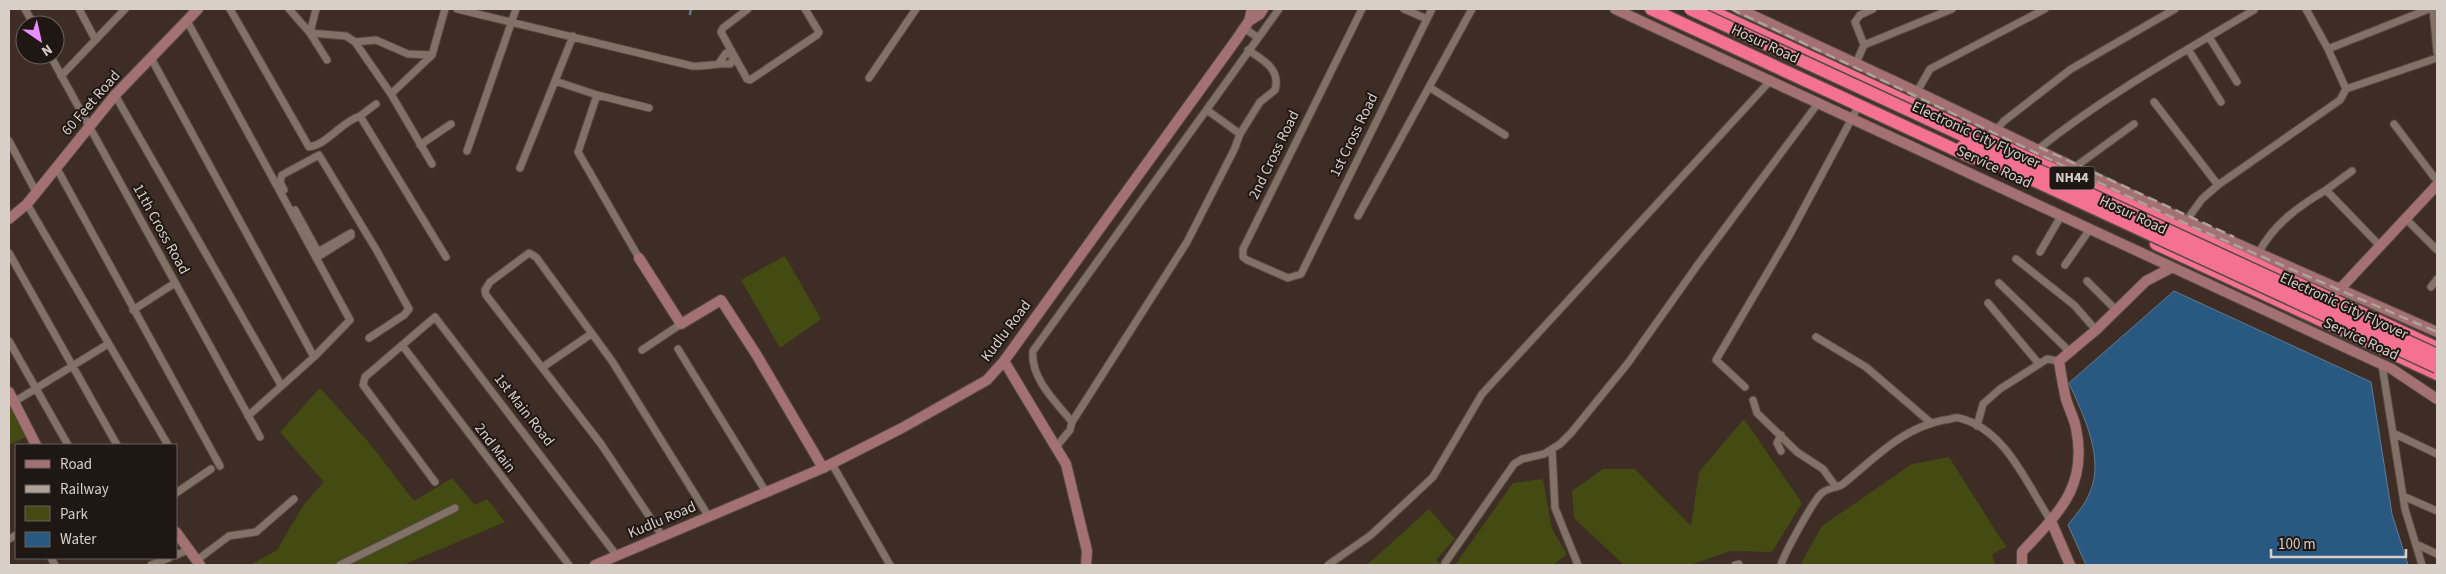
<svg xmlns="http://www.w3.org/2000/svg" width="2446" height="574" font-family="'Source Sans 3',sans-serif">
<rect width="100%" height="100%" fill="#3d2d24"/>
<path fill="#434b13" d="M785,256l36,63 -41,29 -39,-68z
M320,388l51,57 43,56 38,-23 23,27 12,-6 18,23 -102,43h-153l27,-15 27,-46 20,-22 -44,-50z
M9,404l17,33 -17,8z
M1744,419l58,84 -30,49 -41,-1 -41,14h-66l-50,-47 -2,-27 31,-22h32l56,57 8,-54z
M1949,457l57,90 -14,7 3,11h-195l22,-39 90,-62z
M1543,479l9,50 15,25 -14,11h-98l58,-82z
M1429,509l26,30 -19,21 5,5h-74z"/>
<path fill="#295880" stroke="#5e7c96" d="M2174,291l197,91 21,132 16,51h-322l-18,-40c7,-10 18,-21 22,-33 15,-35 -7,-77 -21,-109z"/>
<g fill="none" stroke-linecap="round" stroke-linejoin="round">
<path stroke="#5e7c96" stroke-width="2.5" d="M690,14l1,-5"/>
<g stroke="#564941" stroke-width="9">
<path id="street" d="M25,9l9,16
M79,9l16,30
M230,9l79,138c19,-3 32,-25 51,-31l86,141
M289,9l21,24 17,27
M457,9l235,57c13,1 25,-3 38,-2l2,-2 1,-7
M748,9l-25,19 -2,4 26,47 3,1 67,-45 2,-3 -14,-23
M1362,9l-119,240v8l4,3 41,18 13,-4 131,-265
M1404,9l23,10
M2433,9l4,43
M187,21l163,299 -36,37 -66,59
M1244,28l13,9
M310,33l36,3 9,6 21,-2 32,14 24,1 13,-46
M310,33l6,-24
M573,36l-18,45 42,14 -19,57 61,106
M2209,37l28,45
M355,42l36,52 41,70
M1864,45l-9,-23 5,-7 13,-6
M2188,49l33,53
M2328,49l101,-40
M50,55l210,382
M151,58l163,299
M719,63l7,-10 7,2
M1856,63l8,-18 88,-36
M61,76l64,-67
M869,78l47,-69
M1429,87l76,48
M2346,89l91,-31
M391,94l41,-39
M115,95l166,290
M597,95l52,13
M1911,102l19,-33 115,-60
M2154,102l64,83
M1207,110l33,24
M360,116l16,-12
M2394,124l43,57
M1996,130l8,-9 67,-52 104,-60
M9,141l27,51
M420,145l31,-21
M2037,150c67,-54 143,-96 217,-140
M467,151l49,-142
M56,167l164,299
M2075,167l59,-43
M520,168l35,-87
M284,190l-4,-8 2,-7 37,-20 58,96 32,58 -5,6 -35,23
M2326,190l26,-19
M27,204l141,241
M295,210l23,42
M1358,216l114,-207
M2406,219l31,31
M2186,221l16,-22 16,-14 122,-85 6,-11 -18,-40 -22,-40
M2040,252l21,-36
M2259,252c15,-28 40,-46 67,-62l54,56
M9,253l108,192
M314,254l37,-21v3l-35,22
M2016,259l58,46 22,25
M2065,265l25,-36
M2087,281l29,29
M1999,283l70,68
M2431,287l6,-8
M1988,303l51,61
M133,310l42,-27
M1816,337l50,30 65,56
M9,341l59,104
M402,345l167,220
M678,349l88,143
M642,350l39,-26
M2382,365l23,144 17,56
M543,367l48,-33
M1745,387l-29,-27 73,-124 70,-131
M1753,400l4,13 40,39 26,17 13,18
M14,402l94,-58
M1072,422c-16,-20 -42,-44 -39,-71l246,-342
M1977,426l6,-22 17,-15 47,-30 12,2
M2393,433l44,21
M1781,435l-4,8 4,8
M1056,447l14,-17 2,-8 115,-180 47,-92 6,-16 20,-32 15,-12c6,-21 -12,-30 -27,-40
M1552,449l3,59 23,57
M832,464l58,101
M435,482l-72,-97 2,-8 70,-60 182,239
M176,493l35,-24
M2403,496l34,15
M663,537l-62,-93 -115,-149 -1,-5 5,-8 39,-29 7,4 76,104 97,156
M9,539l7,-4
M2416,544l21,10
M176,555l14,-6
M51,558l4,7
M197,560l32,-24 27,-4 38,-33
M1445,563l69,-99 8,-5 22,-5 16,-10 11,-11 57,-70 71,-100 120,-161
M151,565l18,-7
M340,565l115,-57
M1328,565l43,-30 62,-58 49,-83 289,-314
M1735,565l4,-1
M1781,565c3,-11 33,-66 41,-72 5,-5 15,-5 21,-9 32,-26 59,-56 101,-64 5,0 11,-3 15,-2 47,11 68,67 92,103"/>
</g>
<g stroke="#564941" stroke-width="12">
<path id="secondary" d="M1615,9l777,360 45,30
M1739,9l187,87 260,125 251,111
M1249,21l11,-7 3,-5
M9,219l18,-15 88,-109 83,-86
M639,258l42,66 40,-24 35,54 67,114
M2339,290l98,-105
M1004,361l62,103 21,87 -1,14
M9,392l27,53
M2051,521l19,44
M176,532l24,33
M595,565l228,-97 79,-40 85,-48 17,-19 232,-321 13,-19 3,-12
M2022,565v-13c37,-40 66,-65 54,-124 -2,-10 -7,-19 -10,-29 -3,-12 -5,-25 -7,-38l37,-31 50,-49 25,-13"/>
</g>
<g stroke="#564941" stroke-width="15">
<path id="highway" d="M1651,9l322,149
M1707,9l730,339
M2156,244l281,130"/>
</g>
<use href="#street" stroke="#827166" stroke-width="7"/>
<use href="#secondary" stroke="#a47173" stroke-width="10"/>
<use href="#highway" stroke="#f57192" stroke-width="12"/>
<path stroke="#aea29b" stroke-width="2.5" stroke-dasharray="10 5" stroke-linecap="butt" d="M1731,9l460,217 246,106
M2039,147l195,90"/>
<g stroke="#564941" stroke-width="15" stroke-linecap="butt">
<path id="highway-bridge" d="M1690,9l747,346
M1962,147l475,220"/>
</g>
<use href="#highway-bridge" stroke="#f57192" stroke-width="12"/>
</g>
<g text-anchor="middle" dominant-baseline="central" stroke-width="4" stroke-linejoin="round" paint-order="stroke">
<rect fill="#1e1713" stroke="#a19892" stroke-width="1" x="2049.5" y="166.5" width="45" height="23" rx="4"/>
<g font-size="14" font-weight="bold" fill="#d9cfc9">
<text x="2072" y="178">NH44</text>
</g>
<g font-size="15" fill="#d9cfc9" stroke="#1e1713">
<text transform="translate(1765 44) rotate(25)">Hosur Road</text>
<text transform="translate(91 103) rotate(-49)">60 Feet Road</text>
<text transform="translate(1354 135) rotate(-64)">1st Cross Road</text>
<text transform="translate(1976 135) rotate(25)">Electronic City Flyover</text>
<text transform="translate(1274 155) rotate(-64)">2nd Cross Road</text>
<text transform="translate(1994 167) rotate(25)">Service Road</text>
<text transform="translate(2133 215) rotate(25)">Hosur Road</text>
<text transform="translate(161 229) rotate(61)">11th Cross Road</text>
<text transform="translate(2344 306) rotate(25)">Electronic City Flyover</text>
<text transform="translate(1006 331) rotate(-53)">Kudlu Road</text>
<text transform="translate(2361 339) rotate(25)">Service Road</text>
<text transform="translate(524 410) rotate(52)">1st Main Road</text>
<text transform="translate(495 448) rotate(53)">2nd Main</text>
<text transform="translate(662 520) rotate(-23)">Kudlu Road</text>
</g>
</g>
<rect width="2446" height="574" fill="none" stroke="#d9cfc9" stroke-width="20"/>
<rect x="15" y="444" width="162" height="115" fill="#1e1713" stroke="#69615c"/>
<rect x="25" y="460" width="25" height="8" fill="#a47173" stroke="#69615c"/>
<text x="60" y="469" font-size="15" fill="#d9cfc9">Road</text>
<rect x="25" y="485" width="25" height="8" fill="#aea29b" stroke="#69615c"/>
<text x="60" y="494" font-size="15" fill="#d9cfc9">Railway</text>
<rect x="25" y="506" width="25" height="15" fill="#434b13" stroke="#69615c"/>
<text x="60" y="519" font-size="15" fill="#d9cfc9">Park</text>
<rect x="25" y="532" width="25" height="15" fill="#295880" stroke="#69615c"/>
<text x="60" y="544" font-size="15" fill="#d9cfc9">Water</text>
<g transform="translate(40 40) rotate(146)"><circle r="24" fill="#1e1713" stroke="#69615c"/>
<path d="M0-4L9 19L0 12L-9 19Z" fill="#e98efe"/>
<text y="-8" font-size="14" font-weight="bold" text-anchor="middle" fill="#d9cfc9">N</text>
</g>
<path d="M2271 549v8h135v-8" fill="none" stroke="#d9cfc9" stroke-width="2.5"/>
<text x="2278" y="549" font-size="15" fill="#d9cfc9" stroke="#1e1713" stroke-width="4" paint-order="stroke">100 m</text>
</svg>
